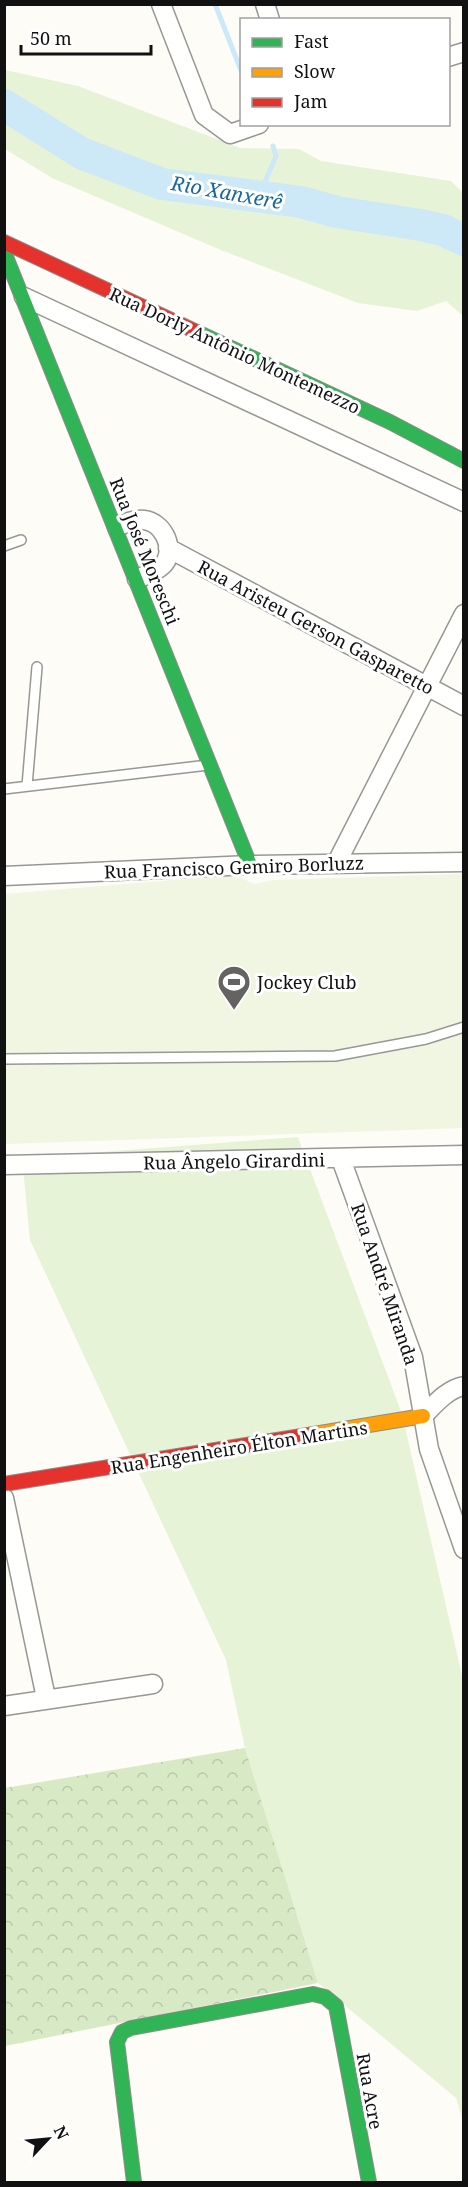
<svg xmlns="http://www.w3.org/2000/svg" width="468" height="2187" font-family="'Noto Serif',serif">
<defs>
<pattern id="forest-crowns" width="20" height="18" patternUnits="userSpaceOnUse" patternTransform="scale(1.5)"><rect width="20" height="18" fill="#d8eac5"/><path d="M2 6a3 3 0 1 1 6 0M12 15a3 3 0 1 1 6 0" fill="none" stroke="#b8c8a8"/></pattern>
</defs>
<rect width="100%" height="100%" fill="#fdfcf7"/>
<path fill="#e7f3d7" d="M5,70l73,16 162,62 59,1 22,12 130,20 12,12v123l-17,-15 -29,10 -59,-8 -137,-53 -169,-72 -47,-29z
M298,1137l104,277 61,266v441l-7,-23 -138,-115 -73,-235 -19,-88 -196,-420 -8,-82z"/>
<path fill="url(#forest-crowns)" d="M245,1748l73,235 -313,63v-258z"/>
<path fill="#f0f6e1" d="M463,874v254l-458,16 -1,-250 231,-19 19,9 19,-4z"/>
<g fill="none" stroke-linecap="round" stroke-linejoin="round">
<path stroke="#cde8f7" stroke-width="5" d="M215,4l27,69
M259,196l17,-40 -3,-10"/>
<path stroke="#cde8f7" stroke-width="32" d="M4,105l79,49 79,30 139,18 36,10 83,13 23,5 21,10"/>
<g stroke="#979795" stroke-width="12">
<path id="lane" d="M4,546l17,-6
M27,786l10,-119
M4,789l204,-24
M4,1059l331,-3 91,-17 38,-12"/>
</g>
<g stroke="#979795" stroke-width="21">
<path id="street" d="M161,4l43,111 26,19 29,-10
M265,4l5,16
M448,57l16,-5
M24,297l440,205
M117,527c9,-4 17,-8 27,-7 18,2 30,25 22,41 -5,9 -20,14 -29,18
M168,548l296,158
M336,864l128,-250
M4,876l246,-11 214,-3
M341,1159l72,198 16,92 35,100
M4,1165l460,-10
M423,1416c11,-11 24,-27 41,-30
M4,1498l42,200
M4,1706l149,-22"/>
</g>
<g stroke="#8e8d8b" stroke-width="16">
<path id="fast" d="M4,252l246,613
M197,332l193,90 74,39
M134,2182l-17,-140 5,-10 9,-4 182,-34 12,3 11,9 33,176"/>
</g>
<g stroke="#8e8d8b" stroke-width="16">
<path id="slow" d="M314,1434l109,-18"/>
</g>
<g stroke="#8e8d8b" stroke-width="16">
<path id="jam" d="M4,242l193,90
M4,1484l310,-50"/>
</g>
<use href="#lane" stroke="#fffffe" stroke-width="9"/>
<use href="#street" stroke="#fffffe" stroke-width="18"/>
<use href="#fast" stroke="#30b455" stroke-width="14"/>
<use href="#slow" stroke="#ff9f0a" stroke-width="14"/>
<use href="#jam" stroke="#e5322d" stroke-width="14"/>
</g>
<defs>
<g id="stadium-pin" transform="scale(1.725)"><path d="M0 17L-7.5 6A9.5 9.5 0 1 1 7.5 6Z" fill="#646362" stroke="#fff"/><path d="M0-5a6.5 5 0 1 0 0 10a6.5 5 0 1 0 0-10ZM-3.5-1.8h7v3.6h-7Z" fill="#fff"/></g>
</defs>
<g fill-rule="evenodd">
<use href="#stadium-pin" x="234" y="982"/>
</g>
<g text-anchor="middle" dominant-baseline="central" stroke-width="6" stroke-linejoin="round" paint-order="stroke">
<g font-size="18" fill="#111" stroke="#fff">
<text transform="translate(235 350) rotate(25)">Rua Dorly Antônio Montemezzo</text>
<text transform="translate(145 551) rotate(68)">Rua José Moreschi</text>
<text transform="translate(316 627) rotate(28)">Rua Aristeu Gerson Gasparetto</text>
<text transform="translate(234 867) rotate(-2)">Rua Francisco Gemiro Borluzz</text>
<text transform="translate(234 1161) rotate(-1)">Rua Ângelo Girardini</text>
<text transform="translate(385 1284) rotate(71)">Rua André Miranda</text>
<text transform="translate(239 1447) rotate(-9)">Rua Engenheiro Élton Martins</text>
<text transform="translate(370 2091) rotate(80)">Rua Acre</text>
</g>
<g font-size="18" fill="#111" stroke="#fff" text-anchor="start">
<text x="257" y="982">Jockey Club</text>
</g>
<g font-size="20" font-style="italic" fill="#1768a6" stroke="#fff">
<text transform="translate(227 192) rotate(10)">Rio Xanxerê</text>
</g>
</g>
<rect width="468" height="2187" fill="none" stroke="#111111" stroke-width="12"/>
<rect x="240" y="18" width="210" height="108" fill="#ffffff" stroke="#a0a0a0" stroke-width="1.5"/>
<rect x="252" y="38" width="30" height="9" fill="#30b455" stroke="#a0a0a0" stroke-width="1.5"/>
<text x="294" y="48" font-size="18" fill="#111111">Fast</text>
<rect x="252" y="68" width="30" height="9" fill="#ff9f0a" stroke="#a0a0a0" stroke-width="1.5"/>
<text x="294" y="78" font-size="18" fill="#111111">Slow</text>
<rect x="252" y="98" width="30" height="9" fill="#e5322d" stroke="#a0a0a0" stroke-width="1.5"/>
<text x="294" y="108" font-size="18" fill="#111111">Jam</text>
<g transform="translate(48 2139) rotate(64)" stroke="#ffffff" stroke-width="4.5" paint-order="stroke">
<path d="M0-4.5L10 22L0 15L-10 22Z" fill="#111111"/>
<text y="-9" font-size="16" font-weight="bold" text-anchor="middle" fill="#111111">N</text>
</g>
<path d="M21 45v9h130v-9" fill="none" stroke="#111111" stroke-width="3"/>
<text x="30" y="45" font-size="18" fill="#111111" stroke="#ffffff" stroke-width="4.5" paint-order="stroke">50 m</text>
</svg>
